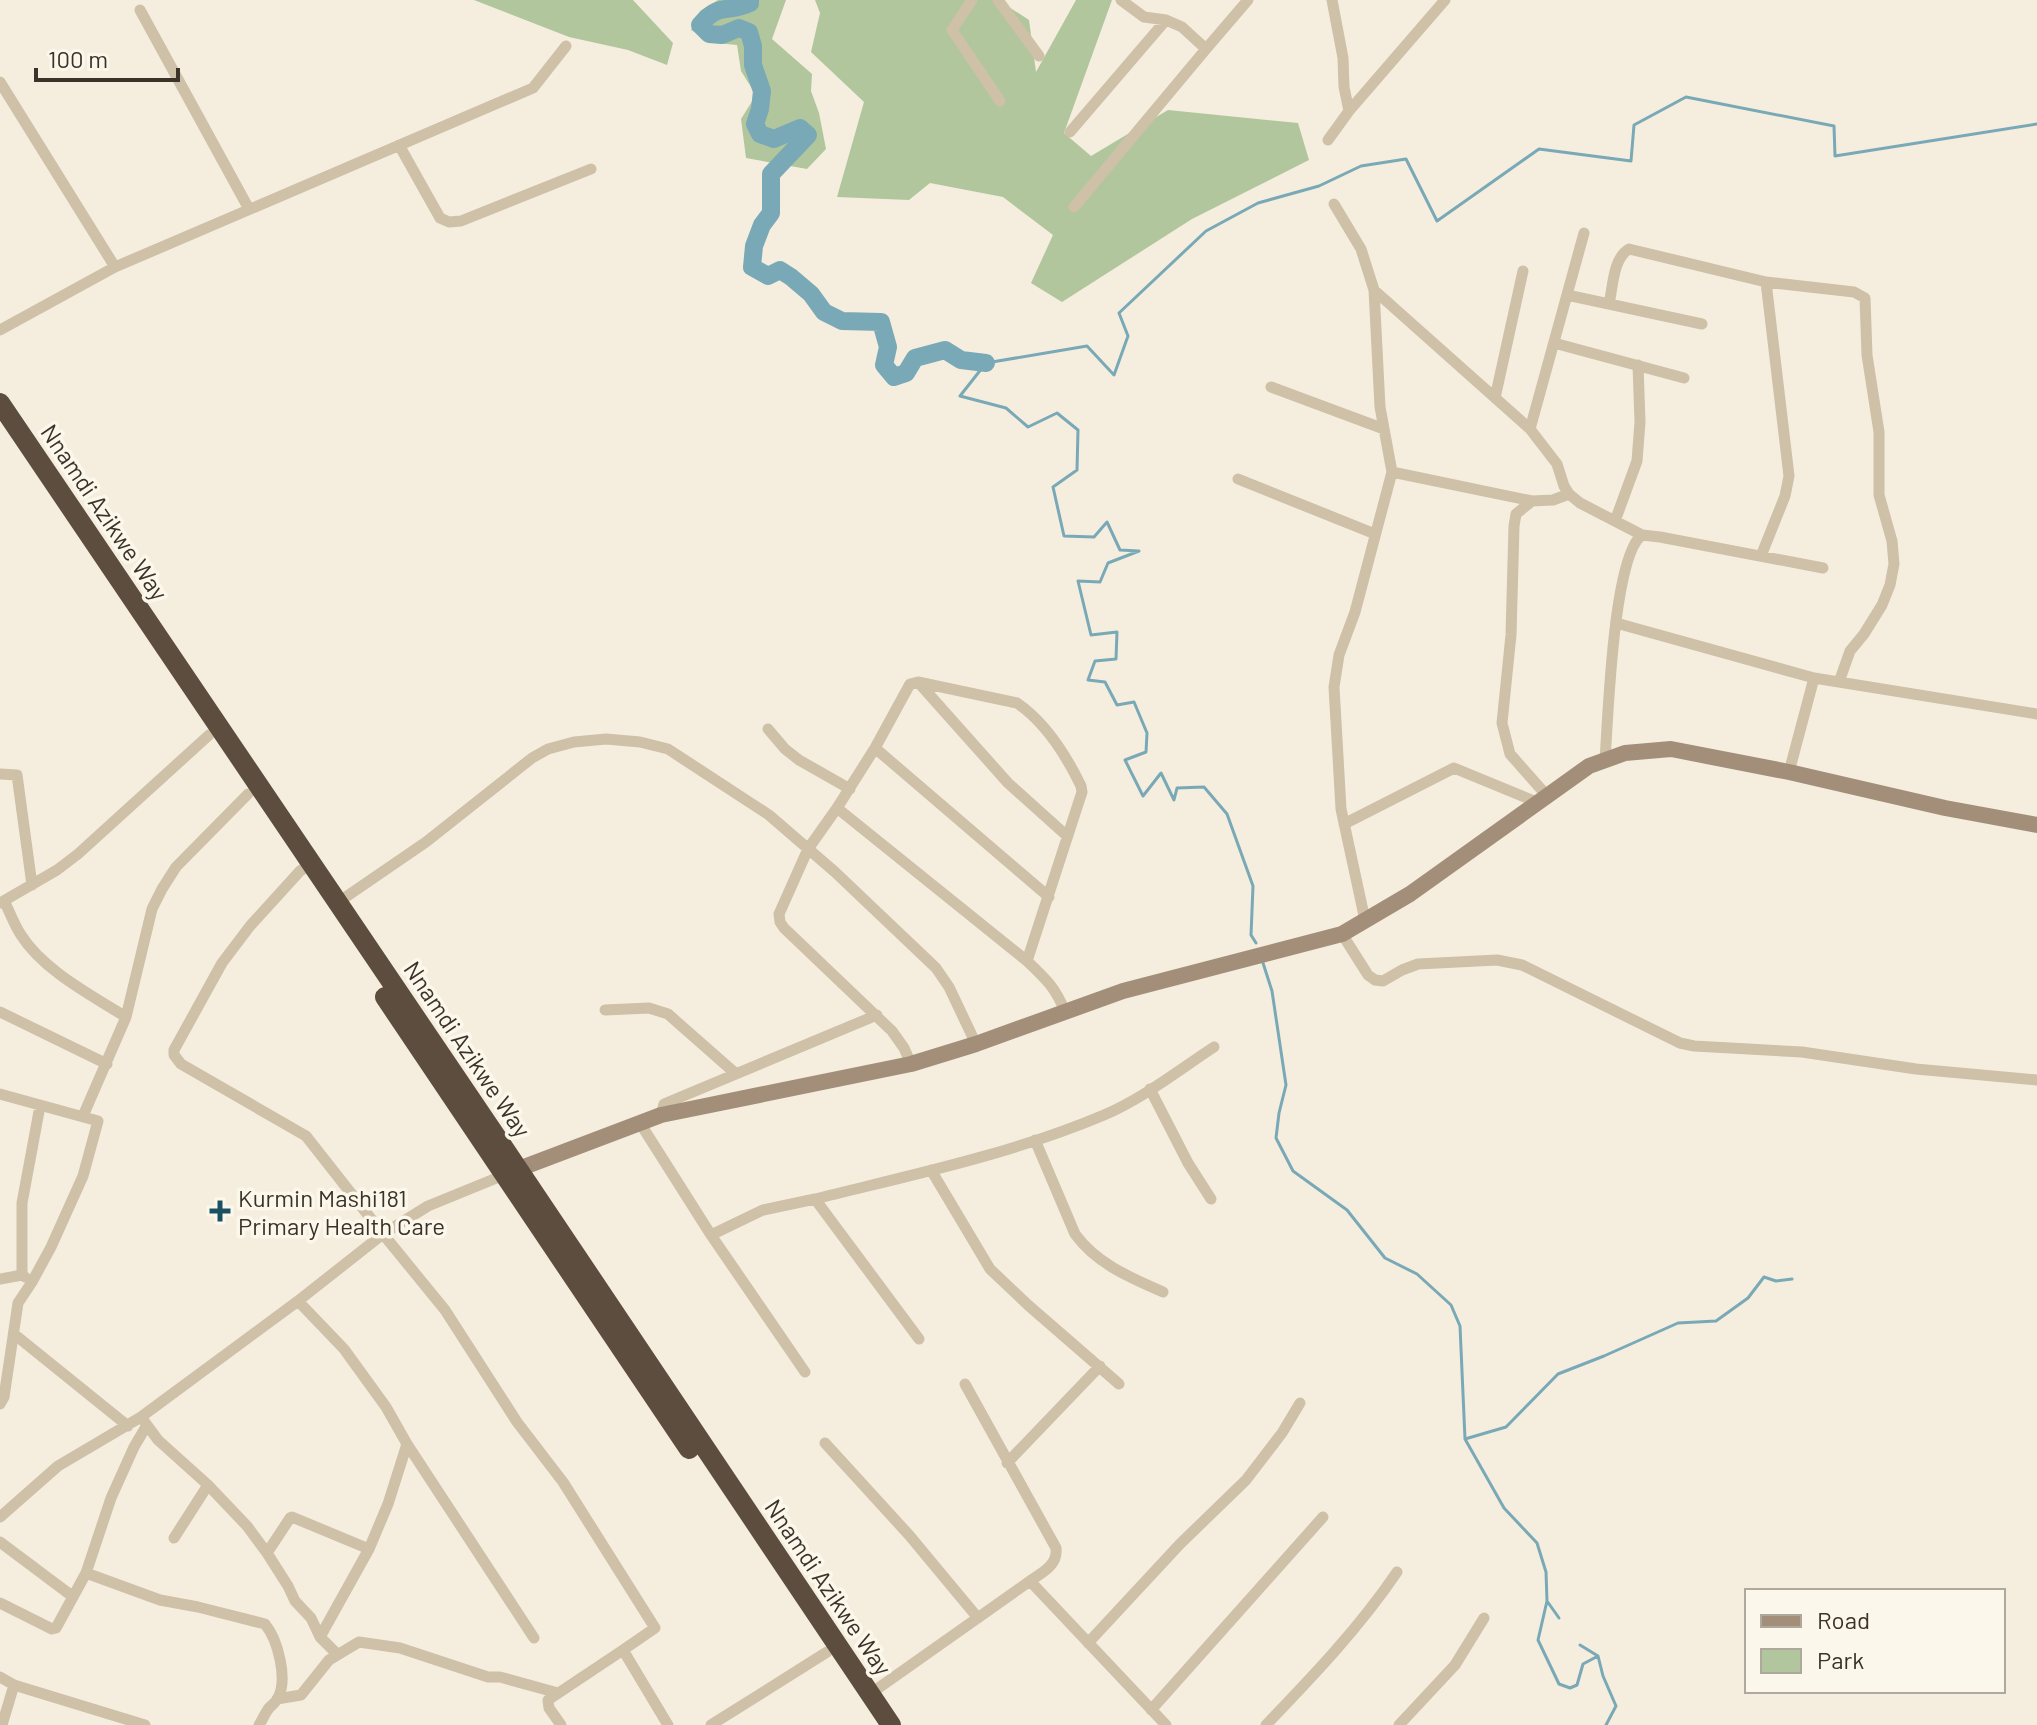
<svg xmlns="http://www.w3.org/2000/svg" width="2037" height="1725" font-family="Barlow,sans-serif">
<rect width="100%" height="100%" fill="#f5eede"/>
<path fill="#b1c69c" d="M474,0h159l40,43 -6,22 -39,-15 -59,-13z
M718,0h68l-14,39 40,35 -1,17 8,22 7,36 -19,20 -61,-11 -5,-39 15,-24 -15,-24 -4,-26 -22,-2 -24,-13 9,-19z
M815,0h183l31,20 7,52 40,-72h36l-48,133 27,23 77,-46 130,13 11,37 -117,59 -130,83 -31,-19 22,-48 -50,-38 -73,-14 -21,17 -72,-3 27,-95 -53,-50 9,-39z"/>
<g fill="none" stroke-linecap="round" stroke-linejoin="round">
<path stroke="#79a9b6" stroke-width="3" d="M1256,943l-5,-8 2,-49 -26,-72 -23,-27 -27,1 -3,12 -13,-27 -18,23 -18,-36 21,-8 1,-19 -13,-31 -17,3 -12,-23 -17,-2 7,-19 21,-2 1,-27 -26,3 -13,-54 22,1 8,-19 31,-12 -19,-1 -13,-28 -13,15 -30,-1 -11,-49 24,-17 1,-40 -21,-17 -29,14 -22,-19 -46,-12 26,-33 101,-17 27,29 14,-39 -9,-23 87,-82 52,-28 61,-17 42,-20 45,-7 31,62 102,-72 92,12 3,-36 52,-28 148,29 1,30 202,-32
M1263,963l9,28 14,94 -7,28 -3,25 17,33 54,39 38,48 32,16 34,31 9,21 5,113 39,69 33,35 9,29 1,29 12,17
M1465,1439l41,-12 52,-53 46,-18 74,-33 38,-2 32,-23 16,-21 12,4 16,-2
M1547,1601l-9,39 21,44 11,4 7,-3 6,-21 15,-8
M1580,1645l18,11 5,20 13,30 -10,19"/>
<path stroke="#79a9b6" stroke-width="18" d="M750,0v3c-22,11 -30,-2 -50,22l9,9 13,1 17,-7 10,4 4,14v19l9,26 -2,18 -5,15 5,10 14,5 26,-11 8,7 -37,39v39l-9,12 -8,21 -2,21 16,9 12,-6 11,7 20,17 13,18 18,9 39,1 7,25 -4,18 10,12 12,-4 9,-15 30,-8 16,10 25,3"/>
<path stroke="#cfc0a8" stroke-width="11" d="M972,0l-20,30 48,71
M998,0l41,56
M1121,0l23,17 22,3 16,7 24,22 42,-49
M140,10l109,199
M0,82l115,185
M1349,111l96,-111
M1070,132l96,-112
M1328,140l21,-29 -5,-24 -1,-29 -11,-58
M399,145l41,73 9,4 12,-1 130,-52
M1334,204l27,45 13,41 6,117 12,65 -37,140 -16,43 -5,32 7,122 24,111
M1074,207l132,-158
M1374,290l156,139 27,35 7,22 5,8 11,9 62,32 18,2 163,31
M1567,295l135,29
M1609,304c4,-17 4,-46 20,-55l137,33
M0,330l115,-63 418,-179 33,-42
M1554,343l130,35
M1271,387l113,42
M1495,398l28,-127
M1530,429l54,-196
M1392,472l140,29
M1238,479l137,55
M1615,521l22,-60 3,-39 -2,-57
M1761,556l24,-60 4,-20 -23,-194 88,10 11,6 2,57 12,77v63l13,46 2,23 -4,21 -8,20 -18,29 -14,17 -11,31
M1616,623l198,55 223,36
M918,682l90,101 59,53
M768,729l17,20 14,11 51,29
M875,748l174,149
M1605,760c3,-41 8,-204 37,-225
M1789,772l25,-94
M0,774l17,1 15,110
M1548,797l-38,-43 -8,-31 9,-88 3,-109 2,-12 16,-13 21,-1 16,-6
M837,808l190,153c18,17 29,27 38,51
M1344,824l110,-56 85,35
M311,864l-11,7 -50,55 -28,37 -48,87v5l7,9 125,72 77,98 62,76 72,112 46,60 92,146 -32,22
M4,901c6,11 10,24 17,34 22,35 70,60 105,82
M0,903l57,-33 21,-16 131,-119
M337,903l89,-61 106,-84 16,-9 26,-7 32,-3 34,3 28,7 101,66 66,57 101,96 13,19 27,57
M1342,934l26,41 7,5 8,1 19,-11 16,-6 79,-4 25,5 158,78 14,3 108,6 114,17 121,11
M605,1010l44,-2 19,6 67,59
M0,1012l107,52
M911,1064l-7,-16 -12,-17 -108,-103 -4,-6 -1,-8 29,-65 29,-41 38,-60 35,-64 8,-2 99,21c28,19 49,52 64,83l1,6 -55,169
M1150,1089l38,74 23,36
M0,1094l98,27 -15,55 -32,71 -19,35 -14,21 -14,94 -4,7
M661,1115l3,-11 213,-89
M83,1116l43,-99 26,-108 10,-20 14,-22 72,-73
M640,1123l71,112 94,137
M1035,1140l40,94c22,30 54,43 88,58
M931,1170l59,99 38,36 91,79
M815,1199c96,-24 197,-45 289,-84 38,-16 75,-45 110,-68
M711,1235l52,-25 52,-11 104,140
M22,1275v-72l18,-97
M0,1279l22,-4 3,2
M298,1301l46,48 42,58 21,37 127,194
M14,1334l114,92
M141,1417l17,23 50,45 39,41 20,27 21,33 7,15 16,17 9,19 17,17
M825,1443l84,92 69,83
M1007,1463l93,-97
M0,1517l58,-51 83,-49 157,-116 85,-67 45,-28 76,-31
M174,1538l34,-53
M0,1542l72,54
M267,1553l23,-35 2,-1 77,32
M86,1573l74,27 38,7 67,17c13,16 23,55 13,74 -1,3 -7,8 -9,10 -4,5 -6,11 -10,17
M1030,1581l136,144
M0,1603l52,26 4,-1 30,-55 25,-75 23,-51 13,-22
M320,1637l49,-88 19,-45 19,-60
M1088,1643l92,-99 66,-64 36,-47 18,-30
M0,1677l14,8 131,40
M870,1694l160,-113c13,-9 28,-16 26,-33l-91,-164
M277,1699l24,-4 28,-35 30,-18 41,6 88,29h12l58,16
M1151,1710l172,-193
M2,1725l12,-40
M561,1725l-12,-17 -1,-8 75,-50 45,75
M711,1725l116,-73
M1266,1725c47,-49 93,-97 131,-153
M1399,1725l56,-60 29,-47"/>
<path stroke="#a38f79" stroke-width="16" d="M508,1173l153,-58 250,-51 65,-20 147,-53 219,-57 68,-40 179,-128 36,-13 46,-4 118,23 156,36 92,17"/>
<path stroke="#5d4d3f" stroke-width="20" d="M0,403l518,766 373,556
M385,997l304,452"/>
</g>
<path fill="#195162" stroke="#fcf7eb" stroke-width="3" d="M216 1199h8v8h8v8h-8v8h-8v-8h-8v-8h8z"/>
<g text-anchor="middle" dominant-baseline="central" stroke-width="7" stroke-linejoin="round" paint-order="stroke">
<g font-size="24" fill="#3b3229" stroke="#fcf7eb">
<text transform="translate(105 512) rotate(56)">Nnamdi Azikwe Way</text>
<text transform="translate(468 1049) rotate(56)">Nnamdi Azikwe Way</text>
<text transform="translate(829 1587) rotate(56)">Nnamdi Azikwe Way</text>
</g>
<g font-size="24" fill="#3b3229" stroke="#fcf7eb" text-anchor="start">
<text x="238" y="1197">Kurmin Mashi181<tspan x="238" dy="28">Primary Health Care</tspan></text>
</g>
</g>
<rect x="1745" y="1589" width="260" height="104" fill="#fcf7eb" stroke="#afa89d" stroke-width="2"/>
<rect x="1761" y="1615" width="40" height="12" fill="#a38f79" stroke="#afa89d" stroke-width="2"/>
<text x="1817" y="1629" font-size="24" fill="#3b3229">Road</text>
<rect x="1761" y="1649" width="40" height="24" fill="#b1c69c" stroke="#afa89d" stroke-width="2"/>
<text x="1817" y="1669" font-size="24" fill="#3b3229">Park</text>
<path d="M36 68v12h142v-12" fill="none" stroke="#3b3229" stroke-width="4"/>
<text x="48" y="68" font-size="24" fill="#3b3229" stroke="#fcf7eb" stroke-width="6" paint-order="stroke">100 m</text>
</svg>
